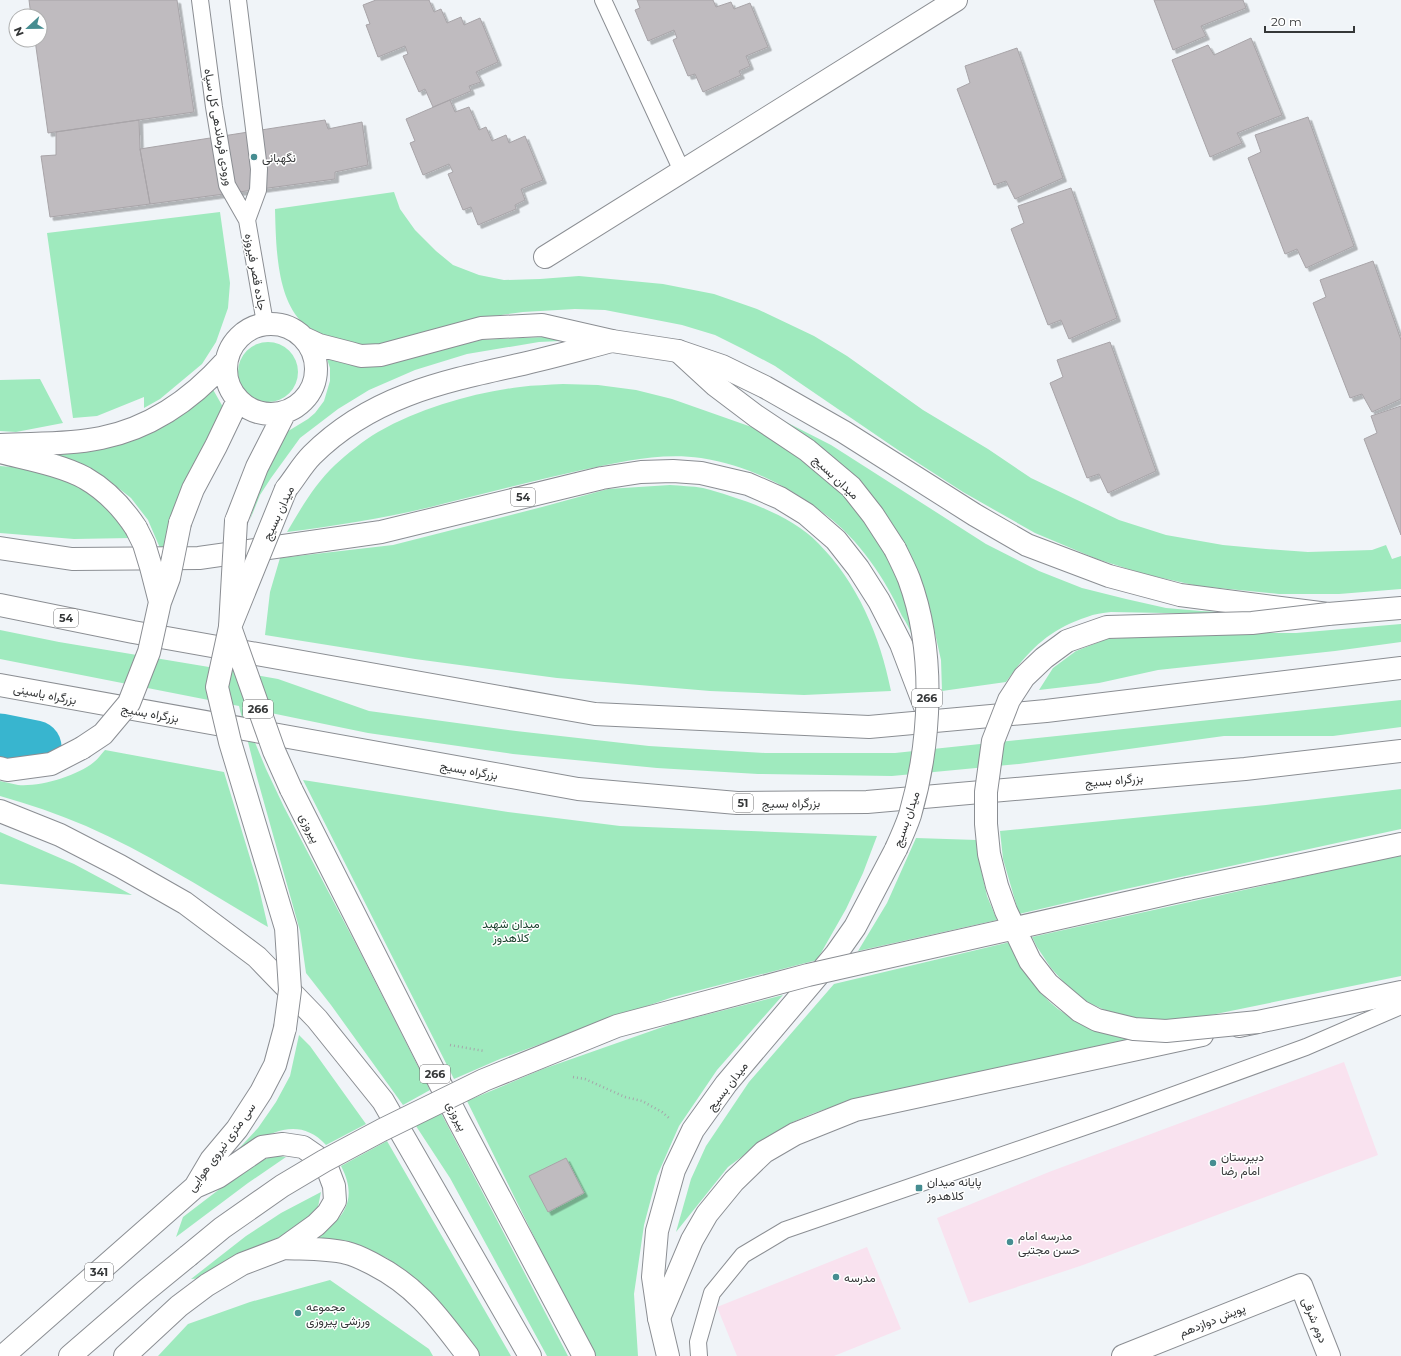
<svg xmlns="http://www.w3.org/2000/svg" width="1401" height="1356" font-family="Montserrat,Vazirmatn,sans-serif">
<defs>
<filter id="shadow"><feDropShadow dx="3.5" dy="3.5" stdDeviation="0" flood-color="#0004"/></filter>
</defs>
<rect width="100%" height="100%" fill="#f0f4f8"/>
<path fill="#f9e2ef" d="M1344,1062l34,93 -295,110 -114,38 -32,-85 112,-46z
M867,1247l34,82 -67,27h-97l-20,-49z"/>
<path fill="#9feabe" d="M394,192l6,17 15,21 21,21 17,14 26,10 25,5 36,-1 39,-3 84,8 51,10 43,15 57,27 33,20 76,54 65,39 43,29 88,42 47,15 57,10 43,4 42,3 64,-2 14,-5 6,14 9,-3v33l-62,5h-60l-81,-8 -54,-12 -47,-15 -62,-26 -72,-41 -65,-42 -123,-84 -32,-17 -28,-14 -33,-10 -77,-15 -30,-1 -52,3 -50,7 -100,28c-5,0 -11,1 -16,0 -7,-2 -15,-5 -23,-8 -11,-4 -25,-10 -34,-19 -24,-26 -24,-78 -25,-111z
M220,212l10,71 -2,25 -12,34 -14,22 -42,35 -16,9v-11l-47,19 -24,2 -26,-185z
M545,337l36,3 -42,2 -72,12 -52,16 -46,20 -31,19 -38,29 -29,40 -11,17 -10,25 8,-29 27,-58 23,-14 7,-6 9,-12 6,-20v-13l-4,-12 150,-16z
M238 372a30 30 0 1 1 60 0a30 30 0 1 1-60 0Z
M40,379l23,44 -47,9 -16,-1v-51z
M563,384l35,1 38,5 36,9 91,32 63,45 52,57 29,65 12,75c-2,-12 -3,-25 -7,-37 -2,-7 -6,-14 -10,-20 -17,-38 -43,-76 -76,-101 -39,-30 -77,-49 -125,-57 -40,-6 -81,4 -119,12 -46,10 -91,22 -136,33 -53,14 -104,22 -159,29 14,-24 28,-48 48,-67 12,-11 29,-25 43,-33 43,-24 94,-39 142,-45 14,-2 28,-2 43,-3z
M211,386l16,28 -64,141 -15,-35 -17,-22 -28,-22 -35,-15 -21,-6z
M743,400l88,45 155,99 53,27 43,17 44,11 40,9 35,3 77,4 -167,-3c-8,1 -17,2 -24,5 -38,12 -59,34 -81,65l-64,9 -1,-31 -13,-58 -15,-36 -17,-34z
M0,466l33,3 27,6 40,24 31,39 -57,1 -74,-6z
M670,485c11,1 22,1 33,3 9,2 18,5 27,8 29,9 66,24 88,47 40,40 62,93 73,148l-87,4 -94,-4 -153,-13 -142,-19 -150,-24 5,-43 10,-34 113,-13 149,-38 66,-18z
M1401,624v18l-66,9 -177,19 -59,13 -60,7 14,-22 23,-17 31,-12 104,-6h85z
M0,630l59,12 174,29v-2l1,2 44,8 91,32 147,20 133,15 116,7h130l506,-53v27l-68,9h-109l-205,28 -127,12 -134,-2 -101,-6 -144,-14 -145,-21 -126,-26 5,16 19,46 18,38 77,147 69,136 -27,15 -72,-100 -25,-32 -6,-42 -44,-157 -17,-68 -239,-47z
M105,750l119,22 34,112 10,43c-60,-35 -118,-73 -182,-101 -28,-12 -57,-22 -86,-30v-15c6,1 12,3 18,4 22,2 59,-9 76,-23 4,-3 7,-8 11,-12z
M303,780l205,32 112,14 257,10 -14,37 -17,36 -29,51 -144,37 -67,23 -106,39 -46,20z
M1401,789v40l-280,61 -102,24 -16,-55 -3,-28 266,-26z
M0,832l74,32 58,31 -132,-11z
M916,838l61,2 3,25 7,31 10,24 -139,31 29,-48z
M1401,855v121l-195,40 -37,5 -42,-3 -22,-8 -18,-8 -19,-15 -17,-19 -14,-21 -5,-10z
M1010,942c9,26 34,61 59,74 6,3 14,4 20,7 17,5 34,10 51,16l-176,36 -114,26 -36,12 -21,9 -22,13 -43,32 -52,65 15,-53 15,-33 43,-64 85,-98z
M783,995l-66,75 -38,56 -22,50 -13,49 -10,69 4,62h-42l-52,-99 -77,-156 76,-32 131,-46z
M299,1035l11,11 56,78 -40,21c-31,-34 -67,-6 -96,13l28,-30 18,-26 14,-26z
M441,1113l127,243h-21l-97,-178 -34,-52z
M387,1141l124,215h-34l-64,-78 -26,-20 -30,-13 -49,-3c31,-19 53,-38 33,-76z
M273,1156h6l7,1 -38,26 -72,54 7,-20 55,-42 25,-15z
M321,1192l-4,20 -26,20 -36,16 -51,30 -13,1 55,-43 35,-23z
M330,1280l99,69 4,7h-275l30,-32 62,-22z"/>
<g fill="none" stroke-linecap="round" stroke-linejoin="round">
<path stroke="#38b5cf" stroke-width="53" d="M0,740l35,7"/>
</g>
<path fill="#bfbbbf" stroke="#a8a4a8" filter="url(#shadow)" d="M29,0h148l17,112 -146,21 -13,-93h5v-24h-9z
M376,0h53l5,12 7,-3 6,14 14,-6 3,8 16,-7 18,44 -22,10 5,10 -12,4 2,5 -38,16 -8,-18 -6,3 -16,-36 5,-2 -3,-8 -27,11 -12,-32 4,-1 -7,-19z
M637,0h76l3,7 15,-5 3,7 16,-6 18,44 -22,9 4,10 -11,5 2,4 -38,17 -8,-18 -7,2 -15,-36 4,-2 -3,-8 -26,11 -13,-31 5,-2z
M1154,0h89l3,8 -45,18 5,10 -33,14z
M1251,38l31,77 -45,18 5,10 -32,14 -38,-97 36,-15 6,10z
M1017,48l46,130 -48,21 -9,-18 -12,4 -37,-96 13,-6 -5,-17z
M450,100l5,12 14,-5 10,23 7,-3 6,14 14,-6 3,8 16,-7 18,44 -22,9 4,11 -10,5 1,4 -38,16 -7,-18 -8,3 -15,-36 5,-2 -4,-8 -26,11 -13,-32 5,-2 -9,-22z
M1308,117l46,129 -48,22 -9,-19 -12,5 -37,-96 13,-6 -6,-17z
M139,120l1,29 10,55 -100,13 -9,-61 15,-1v-23z
M325,120l3,9 34,-7 6,43 -33,7v7l-185,25 -10,-55z
M1071,188l46,130 -48,21 -8,-19 -13,5 -37,-96 13,-6 -6,-17z
M1373,261l28,79v59l-29,13 -10,-18 -12,4 -37,-95 13,-6 -6,-17z
M1110,342l46,129 -48,22 -9,-19 -12,4 -37,-95 13,-6 -6,-17z
M1401,406v129l-37,-96 13,-6 -6,-17z
M566,1158l18,35 -36,19 -19,-36z"/>
<g fill="none" stroke-linecap="round" stroke-linejoin="round">
<g stroke="#8b8e93" stroke-width="18">
<path id="lane" d="M200,0l14,107 13,78 20,35 18,103
M238,0l21,169 -1,21 -11,30
M603,0l79,171
M699,1356l-1,-14 14,-49 31,-38 42,-25 328,-113 193,-70 95,-41"/>
</g>
<g stroke="#8b8e93" stroke-width="24">
<path id="street" d="M545,257l411,-257
M1123,1356l178,-71 28,71"/>
</g>
<g stroke="#8b8e93" stroke-width="24">
<path id="primary" d="M678,351l37,34 41,31 51,34 44,37 22,28 22,34
M286,489c9,-11 16,-24 26,-34 58,-58 129,-73 206,-90 31,-7 63,-16 94,-24
M291,789l167,330 126,237
M0,811l60,24 60,31 65,37 72,54 60,62 66,82 147,255
M284,1248c21,1 43,0 63,5 9,2 18,7 26,11 45,23 65,53 95,92
M3,1356l192,-169 16,-27 26,-31 24,-37 14,-27 10,-37
M125,1356l54,-50 28,-21 35,-21 42,-16 32,-23 12,-12 7,-12 -1,-15 -6,-16 -12,-14 -13,-9 -20,-3 -21,3 -44,30 -23,10
M668,1356l-9,-38 -6,-41 4,-46 17,-61 19,-40 33,-46 110,-130 19,-27 41,-78"/>
</g>
<g stroke="#8b8e93" stroke-width="24">
<path id="highway" d="M226 369a45 45 0 1 1 90 0a45 45 0 1 1-90 0Z
M304,338l15,7 31,8 11,3 20,-1 100,-27 61,-3 70,16 66,10 44,15 43,21 79,45 131,83 52,30 82,31 71,19 148,19 73,-6
M0,445c33,-2 68,0 101,-7 50,-10 92,-40 125,-77
M0,452c27,7 61,13 85,26 21,12 38,30 51,50
M236,521l21,-54 28,-55
M180,523l13,-34 23,-43 22,-46
M0,548l72,11 127,-1 182,-26 221,-54 39,-6 32,-1 28,2 47,11 32,14 26,16 30,26 22,28 21,33 22,43 26,68
M0,605l133,27 462,82 274,13 177,-16 355,-43
M0,685l578,104 159,14 130,-1 378,-33 156,-18
M0,768l7,2 44,-6 31,-16
M1188,889l213,-45
M1239,1026l162,-34
M659,1318l33,-78 15,-26 27,-33 30,-29 31,-18 60,-24 347,-75
M70,1356l74,-64 44,-36"/>
</g>
<path stroke="#a4a7aa" stroke-width="2.5" stroke-dasharray="1 3" stroke-linecap="butt" d="M450,1045l34,6
M573,1077l12,2 40,18 17,4 20,11 7,6"/>
<use href="#lane" stroke="#fff" stroke-width="16"/>
<use href="#street" stroke="#fff" stroke-width="22"/>
<use href="#primary" stroke="#fff" stroke-width="22"/>
<use href="#highway" stroke="#fff" stroke-width="22"/>
<g stroke="#8b8e93" stroke-width="24" stroke-linecap="butt">
<path id="primary-bridge" d="M895,549c5,10 10,20 14,30 27,73 22,163 1,236 -4,12 -9,23 -14,34
M230,627l44,124 17,38
M285,1028l5,-38 -4,-62 -56,-186 -13,-55 13,-60 56,-138"/>
</g>
<g stroke="#8b8e93" stroke-width="24" stroke-linecap="butt">
<path id="highway-bridge" d="M160,602l9,-24 11,-55
M230,627l6,-106
M82,748l21,-14 26,-31 20,-51 11,-50 -9,-35 -7,-23 -8,-16
M1258,1022l-92,9 -32,-2 -37,-9 -17,-9 -32,-27 -18,-23 -24,-50 -9,-25 -8,-32 -3,-30v-32l7,-51 16,-41 15,-23 20,-19 23,-17 40,-14 145,-4 76,-9
M188,1256l34,-28 60,-42 42,-25 58,-31 102,-50 133,-54 191,-51 380,-86"/>
</g>
<use href="#primary-bridge" stroke="#fff" stroke-width="22"/>
<use href="#highway-bridge" stroke="#fff" stroke-width="22"/>
</g>
<g fill="#468d91" stroke="#fff" stroke-width="1.5">
<circle cx="254" cy="157" r="4"/>
<circle cx="1213" cy="1163" r="4"/>
<rect x="915" y="1184" width="8" height="8" rx="2"/>
<circle cx="1010" cy="1242" r="4"/>
<circle cx="836" cy="1277" r="4"/>
<circle cx="298" cy="1313" r="4"/>
</g>
<g text-anchor="middle" dominant-baseline="central" stroke-width="3" stroke-linejoin="round" paint-order="stroke">
<g fill="#fff" stroke="#727374" stroke-width="1">
<rect x="511" y="488" width="24" height="18" rx="3"/>
<rect x="54" y="609" width="24" height="18" rx="3"/>
<rect x="912" y="689" width="30" height="18" rx="3"/>
<rect x="243" y="700" width="30" height="18" rx="3"/>
<rect x="733" y="794" width="20" height="18" rx="3"/>
<rect x="420" y="1065" width="30" height="18" rx="3"/>
<rect x="85" y="1263" width="28" height="18" rx="3"/>
</g>
<g font-size="11" font-weight="bold" fill="#353738">
<text x="523" y="497">54</text>
<text x="66" y="618">54</text>
<text x="927" y="698">266</text>
<text x="258" y="709">266</text>
<text x="743" y="803">51</text>
<text x="435" y="1074">266</text>
<text x="99" y="1272">341</text>
</g>
<g font-size="12" fill="#353738" stroke="#fff">
<text transform="translate(219 127) rotate(80)">ورودی فرماندهی کل سپاه</text>
<text transform="translate(256 272) rotate(80)">جاده قصر فیروزه</text>
<text transform="translate(836 477) rotate(43)">میدان بسیج</text>
<text transform="translate(278 513) rotate(-65)">میدان بسیج</text>
<text transform="translate(45 694) rotate(11)">بزرگراه یاسینی</text>
<text transform="translate(150 713) rotate(10)">بزرگراه بسیج</text>
<text transform="translate(469 770) rotate(10)">بزرگراه بسیج</text>
<text transform="translate(1114 780) rotate(-5)">بزرگراه بسیج</text>
<text transform="translate(791 803) rotate(-1)">بزرگراه بسیج</text>
<text transform="translate(906 819) rotate(-71)">میدان بسیج</text>
<text transform="translate(310 828) rotate(63)">پیروزی</text>
<text transform="translate(727 1086) rotate(-52)">میدان بسیج</text>
<text transform="translate(457 1116) rotate(63)">پیروزی</text>
<text transform="translate(221 1147) rotate(-54)">سی متری نیروی هوایی</text>
<text transform="translate(1212 1320) rotate(-22)">پویش دوازدهم</text>
<text transform="translate(1315 1320) rotate(68)">دوم شرقی</text>
</g>
<g font-size="12" fill="#353738" stroke="#fff" text-anchor="start">
<text x="262" y="157">نگهبانی</text>
<text x="1221" y="1156">دبیرستان<tspan x="1221" dy="14">امام رضا</tspan></text>
<text x="927" y="1181">پایانه میدان<tspan x="927" dy="14">کلاهدوز</tspan></text>
<text x="1018" y="1235">مدرسه امام<tspan x="1018" dy="14">حسن مجتبی</tspan></text>
<text x="844" y="1277">مدرسه</text>
<text x="306" y="1306">مجموعه<tspan x="306" dy="14">ورزشی پیروزی</tspan></text>
</g>
<g font-size="12" fill="#1d432f" stroke="#fff">
<text x="511" y="923">میدان شهید<tspan x="511" dy="14">کلاهدوز</tspan></text>
</g>
</g>
<g transform="translate(28 28) rotate(248)"><circle r="19" fill="#ffffff" stroke="#aeafaf"/>
<path d="M0-3L7 15L0 10L-7 15Z" fill="#468d91"/>
<text y="-6" font-size="11" font-weight="bold" text-anchor="middle" fill="#353738">N</text>
</g>
<path d="M1265 26v6h89v-6" fill="none" stroke="#353738" stroke-width="2"/>
<text x="1271" y="26" font-size="12" fill="#353738" stroke="#ffffff" stroke-width="3" paint-order="stroke">20 m</text>
</svg>
